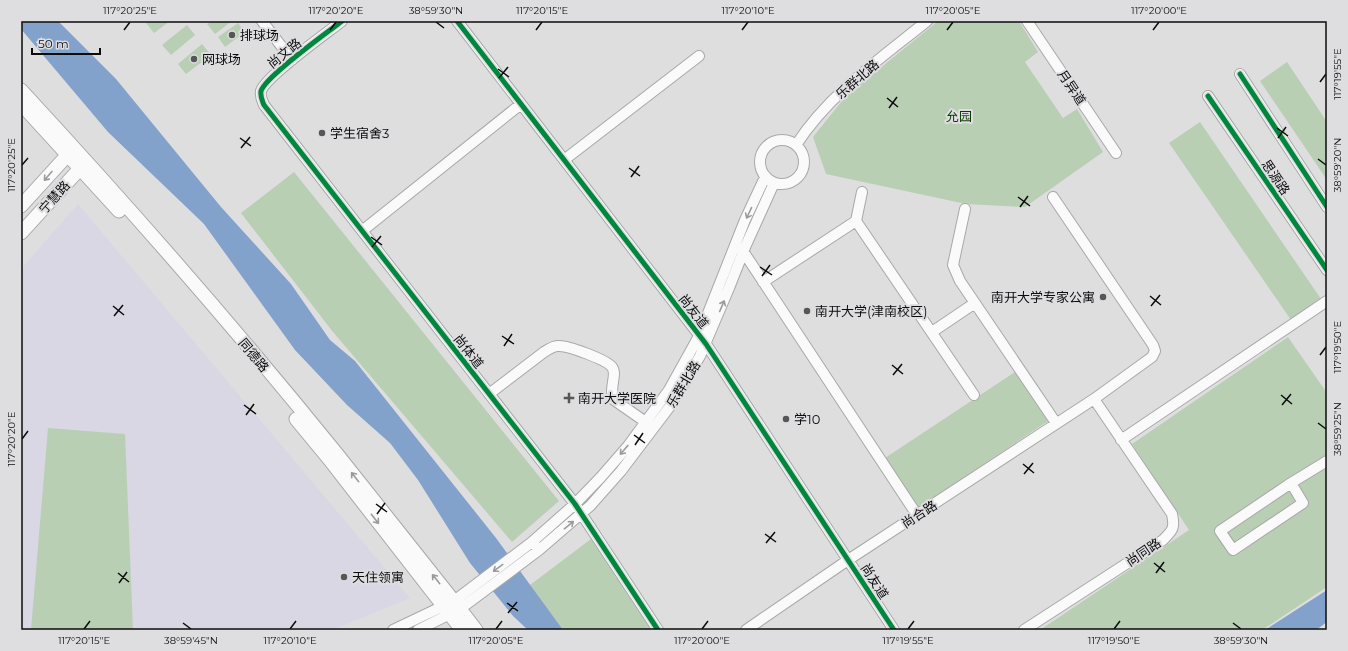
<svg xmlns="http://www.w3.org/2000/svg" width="1348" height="651" font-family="Montserrat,'Noto Sans SC',sans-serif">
<rect width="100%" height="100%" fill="#dededf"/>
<path fill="#d8d7e3" d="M78,204l332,394 -78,32h-311v-361z"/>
<path fill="#b8cfb4" d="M148,21h22l-16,12 -8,-10z
M212,21h20l-17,13 -8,-10z
M938,21h81l19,31 -13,10 38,56 14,-9 26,43 -78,55 -59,-3 -140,-30 -13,-37 33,-41z
M238,23l7,9 -20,15 -7,-10z
M187,25l8,10 -24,20 -9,-10z
M202,44l9,11 -25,19 -8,-10z
M1287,62l40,60v58l-67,-99z
M1200,122l121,177 -30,21 -122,-177z
M294,172l265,329 -47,41 -179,-210 -92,-119z
M1288,337l39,56v194l-65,43h-222l149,-100 -57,-86z
M1015,372l33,49 -130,87 -33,-50z
M48,428l77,6 8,196h-102z
M591,539l60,91h-93l-28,-45z"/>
<path fill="#82a2cb" d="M21,21h37l58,58 105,128 70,77 39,56 25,21 141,177 67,92h-35l-15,-14 -43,-53 -52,-83 -28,-37 -43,-38 -52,-55 -91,-126 -96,-92 -87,-103z
M1327,590v32l-11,8h-51z"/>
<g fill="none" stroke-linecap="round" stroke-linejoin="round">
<g stroke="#a8a8a9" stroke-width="12">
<path id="minor" d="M262,21l30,39
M342,21c-15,12 -76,55 -81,70 -1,6 1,9 3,14l311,399 83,126
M457,21l249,323 188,286
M1027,21l89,132
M1240,74l87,133
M1208,96l119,174
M760 162a22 22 0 1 1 44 0a22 22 0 1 1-44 0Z
M796,145c33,-51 84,-86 131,-124
M564,160l135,-104
M965,209l-12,56 7,16 96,142
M856,221l118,174
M362,231l159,-127
M741,248l176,267
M763,282l93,-61 6,-29
M932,332l43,-29
M489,394l55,-42c5,-3 9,-6 14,-6 9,-1 49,14 54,21 6,8 -4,21 2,33l36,25
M1121,440l206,-139
M1291,483l12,20 -70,47 -13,-19 71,-48 36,-22
M539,550l-7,-8 43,-38 26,-27 27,-31 41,-56 30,-54 46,-116 20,-43
M393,630l61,-29 78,-59
M418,630l42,-21 79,-59 51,-44 31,-35 50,-66 29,-49 29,-68 17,-43 28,-62
M746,630l102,-70 246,-161 58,-42 3,-6 -2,-6 -100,-148
M1024,630l139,-90c10,-10 12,-12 9,-26l-78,-115"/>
</g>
<g stroke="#a8a8a9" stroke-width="15">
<path id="major" d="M21,90c109,118 215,239 316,364 41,51 82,104 123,155l16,21
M21,104l98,107
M21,206l52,-57
M21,233l65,-71
M296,419l33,40 133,171"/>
</g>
<use href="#minor" stroke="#fafafa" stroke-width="10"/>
<use href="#major" stroke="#fafafa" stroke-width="13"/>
<g stroke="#dedde0" stroke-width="8">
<path id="cycleway" d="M342,21c-15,12 -76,55 -81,70 -1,6 1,9 3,14l311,399 83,126
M457,21l249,323 188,286
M1240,74l87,133
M1208,96l119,174"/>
</g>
<use href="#cycleway" stroke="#00873e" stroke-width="5"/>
</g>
<defs><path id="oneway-shaft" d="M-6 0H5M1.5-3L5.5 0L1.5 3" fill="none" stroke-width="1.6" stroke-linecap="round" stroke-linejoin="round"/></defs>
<g stroke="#9b9b9b">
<use href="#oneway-shaft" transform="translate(48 176) rotate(131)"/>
<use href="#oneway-shaft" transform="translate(749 213) rotate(115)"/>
<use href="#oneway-shaft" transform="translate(722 306) rotate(-67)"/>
<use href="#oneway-shaft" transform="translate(624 450) rotate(130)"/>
<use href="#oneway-shaft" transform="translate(355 477) rotate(-128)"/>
<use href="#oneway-shaft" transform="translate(375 519) rotate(52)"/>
<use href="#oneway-shaft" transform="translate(569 525) rotate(-39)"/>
<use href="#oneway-shaft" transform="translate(498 568) rotate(144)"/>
<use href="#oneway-shaft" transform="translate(436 579) rotate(-129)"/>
</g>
<path fill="none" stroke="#0c0c0d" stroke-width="1.5" d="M436,22l8,6M124,30l6,-8M330,30l6,-8M536,30l6,-8M742,30l6,-8M947,30l6,-8M1153,30l6,-8M498,69l11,8M499,78l9,-11M1320,82l6,-8M887,98l11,9M889,108l8,-11M1277,128l11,8M240,138l11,8M1278,138l8,-11M241,148l9,-11M1318,159l8,6M22,165l6,-7M629,168l11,8M631,177l8,-11M1018,197l12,9M1020,207l8,-11M371,237l11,8M372,247l9,-11M760,267l12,8M762,276l8,-11M1150,296l11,9M113,306l11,9M1151,306l9,-11M114,316l9,-11M502,336l12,8M504,346l8,-12M1320,355l6,-8M892,365l11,9M893,375l9,-11M1281,395l11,9M244,405l12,9M1282,405l9,-11M246,415l8,-11M1318,423l8,6M634,435l11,8M22,439l6,-8M635,445l8,-12M1023,464l11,9M1024,474l9,-11M376,504l11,8M377,514l8,-11M765,534l11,8M766,543l9,-11M1154,563l11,9M118,573l11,9M1156,573l8,-11M119,583l8,-11M507,603l11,8M508,613l9,-11M183,623l8,6M1233,623l8,6M84,629l6,-8M290,629l6,-8M496,629l6,-8M702,629l6,-8M908,629l6,-8M1114,629l6,-8"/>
<g fill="#565656" stroke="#dedde0" stroke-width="1.5">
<circle cx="232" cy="35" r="4"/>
<circle cx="194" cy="59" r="4"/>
<circle cx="322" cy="133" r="4"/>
<circle cx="1103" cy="297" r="4"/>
<circle cx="807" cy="311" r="4"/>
<path d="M567 392h4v4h4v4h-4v4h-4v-4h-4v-4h4z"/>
<circle cx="786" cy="419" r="4"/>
<circle cx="344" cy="577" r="4"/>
</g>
<g text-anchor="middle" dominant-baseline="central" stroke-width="4" stroke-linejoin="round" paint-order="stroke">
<g font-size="13" fill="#0c0c0d" stroke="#dedde0" text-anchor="start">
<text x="240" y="35">排球场</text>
<text x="202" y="59">网球场</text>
<text x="330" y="133">学生宿舍3</text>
<text x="1095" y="297" text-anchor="end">南开大学专家公寓</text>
<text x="815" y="311">南开大学(津南校区)</text>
<text x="578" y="398">南开大学医院</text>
<text x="794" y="419">学10</text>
<text x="352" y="577">天住领寓</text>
</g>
<g font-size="13" fill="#0c0c0d" stroke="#dedde0">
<text transform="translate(284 53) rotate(-39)">尚文路</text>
<text transform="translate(857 79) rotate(-41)">乐群北路</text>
<text transform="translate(1072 87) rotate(56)">月异道</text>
<text transform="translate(1276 177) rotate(56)">思源路</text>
<text transform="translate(54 197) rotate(-48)">宁慧路</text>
<text transform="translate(694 311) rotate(52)">尚友道</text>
<text transform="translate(469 351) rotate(52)">尚体道</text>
<text transform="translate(254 355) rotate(50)">同德路</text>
<text transform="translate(683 384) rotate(-59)">乐群北路</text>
<text transform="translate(919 514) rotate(-33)">尚合路</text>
<text transform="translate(1143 552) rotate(-34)">尚同路</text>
<text transform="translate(875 581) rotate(57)">尚友道</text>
</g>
<g font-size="13" fill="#093d00" stroke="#dedde0">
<text x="959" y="116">允园</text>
</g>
</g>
<rect width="1348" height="651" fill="none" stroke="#dedde0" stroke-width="44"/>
<path d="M32 48v6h68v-6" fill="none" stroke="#0c0c0d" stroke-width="2"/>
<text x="38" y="48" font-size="12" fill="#0c0c0d" stroke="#dedde0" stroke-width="3" paint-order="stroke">50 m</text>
<rect x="22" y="22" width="1304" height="607" fill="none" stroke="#0c0c0d" stroke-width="1.5"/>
<g font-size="10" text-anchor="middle" fill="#0c0c0d">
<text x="130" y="14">117°20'25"E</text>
<text x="336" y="14">117°20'20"E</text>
<text x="436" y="14">38°59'30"N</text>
<text x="542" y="14">117°20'15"E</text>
<text x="748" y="14">117°20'10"E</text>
<text x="953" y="14">117°20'05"E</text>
<text x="1159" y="14">117°20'00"E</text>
<text transform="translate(1337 74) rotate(-90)" y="4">117°19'55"E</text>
<text transform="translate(1337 165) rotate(-90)" y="4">38°59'20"N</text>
<text transform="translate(11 165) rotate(-90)" y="4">117°20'25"E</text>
<text transform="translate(1337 347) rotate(-90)" y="4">117°19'50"E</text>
<text transform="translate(1337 429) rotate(-90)" y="4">38°59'25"N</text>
<text transform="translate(11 439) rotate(-90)" y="4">117°20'20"E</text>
<text x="84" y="644">117°20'15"E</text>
<text x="191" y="644">38°59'45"N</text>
<text x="290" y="644">117°20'10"E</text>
<text x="496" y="644">117°20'05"E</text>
<text x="702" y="644">117°20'00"E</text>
<text x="908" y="644">117°19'55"E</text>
<text x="1114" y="644">117°19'50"E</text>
<text x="1241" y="644">38°59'30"N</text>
</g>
</svg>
